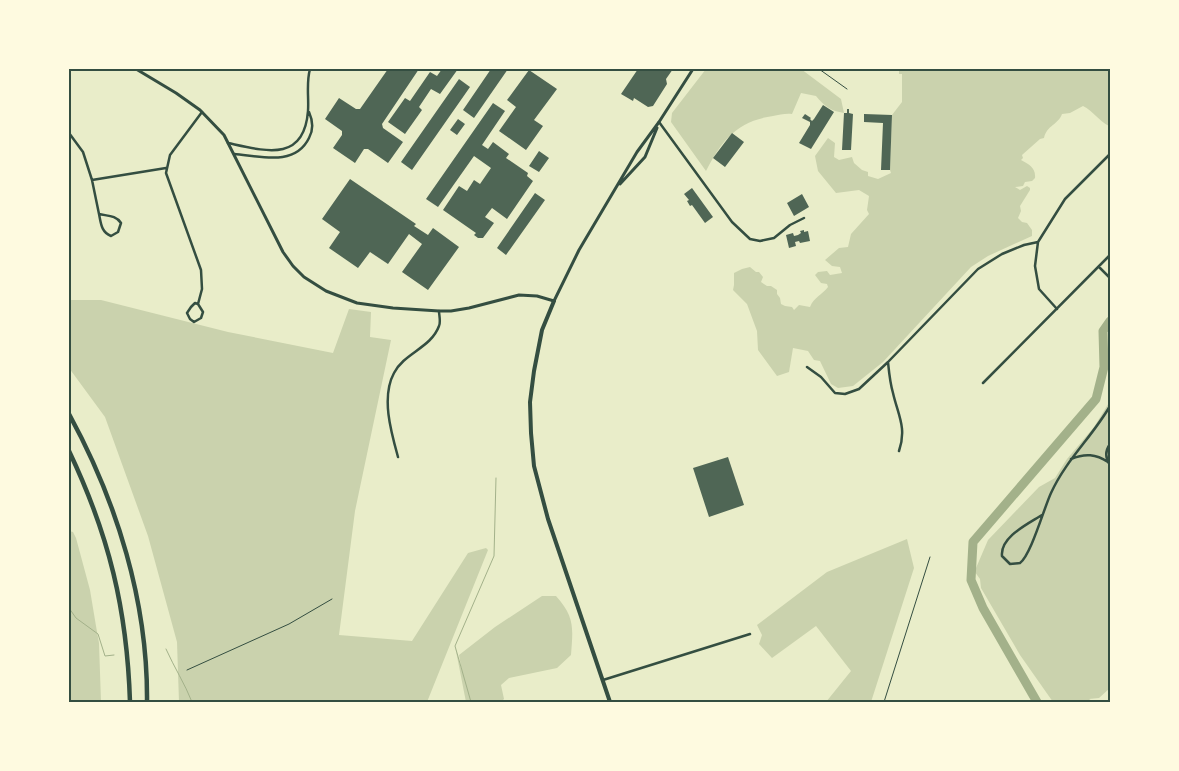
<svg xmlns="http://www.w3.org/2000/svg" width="1179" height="771" font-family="'Source Sans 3',sans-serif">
<rect width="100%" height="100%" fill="#e9edc9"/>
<path fill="#cad2ad" d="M706,69h95l40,30 3,14c-13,-2 -20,-7 -28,-17l-15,-3 -9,21c-6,-1 -13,1 -19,2 -36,5 -51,24 -67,55l-35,-49 1,-9z
M899,69h211l-1,57c-10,-5 -16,-15 -26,-20l-13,7 -8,1c-4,11 -15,11 -18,24l-4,1 -18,16 1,3 -2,2c8,4 15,8 14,18l-3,3 -7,1 -2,4 -8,1 5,3 7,-4 3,2v2l-10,16 1,5 -3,7 4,4 5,1 5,7v6l-44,20 -17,11 -88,95 -30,24 -15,2 -7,-4 -11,-23 -6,-1 -6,-9 -15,-3 -4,24 -12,4 -19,-26 -1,-19 -10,-27 -14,-14 1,-5v-12l8,-4 8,-2 6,5h3l4,5 -2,5 6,4h4l6,4v4l3,4 1,6 4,2 7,1 2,3 5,-5 11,2c4,-10 12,-12 18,-20l-1,-3 -6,-1 -6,-8 3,-3 9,-1 3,4 12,-2 -2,-6 -8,-1 -7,-6 14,-12 9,-1 3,-13 18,-20 -2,-4 2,-14 -10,-6 -23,3 -18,-22 -3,-15 13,-18 7,5 -1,14 5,3 13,-3 2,6 8,7 6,2v4l10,3 13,-6 -1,-3 2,-55 10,-13v-28h-3z
M69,300h32l127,32 105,21 16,-44 22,3 -1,25 21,3 -36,171 -16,124 73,6 56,-88 18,-5 2,2 -61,152h-248l-2,-60 -29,-106 -43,-119 -36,-49z
M1110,401v287l-11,10 -10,1 5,3h-41l-33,-47 -39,-67 -1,-9 -8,-11h4l12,-28 51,-53 16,-9 12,-19 27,-32z
M69,531l4,1 3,6 14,52 6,36 3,17 2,59h-32z
M907,539l7,29 -43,134h-45l25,-31 -35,-45 -44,32 -13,-14 3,-9 -5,-10 70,-53z
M542,596h14c19,21 17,32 15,59l-14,13 -48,10 -8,7 3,14 -3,3h-35l-11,-56 7,26 -3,-17 36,-28z"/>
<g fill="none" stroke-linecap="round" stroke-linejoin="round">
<path stroke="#a3b18a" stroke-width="1" d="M69,608l7,10 22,16 7,22 9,-1
M166,649c8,18 19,35 26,53
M471,702l-16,-56 39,-90 2,-78"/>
<path stroke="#a3b18a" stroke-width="9" d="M1037,702l-54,-94 -12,-28 2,-38 123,-143 8,-32 -1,-36 7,-10"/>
</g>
<path fill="#4f6655" d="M388,69h31l-37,55 1,4 20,14 -15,21 -20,-14h-4l-9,14 -22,-15 9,-13v-4l-17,-12 14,-21 17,11h4z
M442,69h16l-18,25 -9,-5 -12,18 3,3 -17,24 -17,-12 17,-24 5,3 20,-29 7,4z
M491,69h17l-34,49 -11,-8z
M638,69h35l-7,10 1,5 -14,22 -5,1 -14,-9 -1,3 -12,-7z
M529,70l28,19 -23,31 9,6 -17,24 -27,-19 17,-24 -9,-7z
M459,79l11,8 -58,83 -11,-8z
M493,103l12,8 -23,34 6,4 5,-7 16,12 -3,4 22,15 -1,3 6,5 -26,38 -15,-11 -7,9 9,6 -11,15h-5l-4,-3 2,-2 -33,-23 16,-24 8,5 7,-11 6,4 11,-16 -17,-12 -36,51 -12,-8z
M823,105l11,7 -23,37 -12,-6 11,-18v-3l-8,-4 3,-4 6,4 -1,1 2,2 2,-2z
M847,109h2v4l4,1 -2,36h-9l2,-37h3z
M864,114l28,1 -2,55h-9l2,-47 -19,-1z
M458,119l7,5 -8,11 -7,-5z
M732,133l12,9 -19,25 -12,-9z
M539,151l10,7 -10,14 -10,-6z
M350,179l66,45 -2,2 14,9 5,-7 26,19 -31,43 -26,-18 20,-28 -13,-10 -21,30 -18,-12 -12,16 -29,-20 11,-16 -18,-13z
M692,188l21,29 -8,6 -13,-18 -2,1 -3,-5 2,-1 -5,-6z
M535,193l10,7 -39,55 -9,-7z
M802,194l7,13 -15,9 -7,-13z
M804,230v2l4,-1 2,10 -10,2 -1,-2 -4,1 1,4 -7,2 -3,-13 7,-2 1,3 4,-1 3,-2 -1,-2z
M728,457l16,48 -35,12 -16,-49z"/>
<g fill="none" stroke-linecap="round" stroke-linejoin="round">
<path stroke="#344e41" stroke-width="1" d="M187,670l102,-46 43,-25
M884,702l46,-145"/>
<path stroke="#344e41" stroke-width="1" d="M819,69l28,20"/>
<path stroke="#344e41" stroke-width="2.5" d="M659,122l73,100 18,17 10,2 14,-3 16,-13 14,-7
M69,133l14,19 9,28
M228,143c37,8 76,20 80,-32 1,-14 -2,-28 2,-42
M234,154c25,2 61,13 75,-16 5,-9 4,-17 0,-26
M99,214c2,9 2,18 12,22l7,-4 3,-9c-5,-8 -14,-7 -22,-9l-7,-34 74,-12
M1099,267l11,11
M198,304l5,8 -2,6 -7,4 -4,-3 -3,-6 4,-6 4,-4 3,1 4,-15 -1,-19 -35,-97 4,-18 32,-43
M1057,309l-18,-20 -4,-23 3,-24 27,-43 45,-45
M807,367l14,10 14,16 10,1 14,-5 29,-27
M983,383l127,-128
M1110,444c-5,7 -5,14 0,21
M899,451c8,-23 -1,-36 -6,-58 -3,-10 -4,-21 -5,-31l90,-93 24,-15 22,-9 14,-3
M398,457c-7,-25 -17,-60 -4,-84 10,-20 37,-25 45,-47 2,-4 0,-11 0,-15
M1071,459c14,-6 25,-5 37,3
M1042,515c-14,9 -42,22 -40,41l8,8 10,-1c11,-8 24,-55 31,-70 15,-33 41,-56 59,-87
M603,680l147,-46"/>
<path stroke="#344e41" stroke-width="3" d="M136,69l40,24 24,17 24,25 59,117 10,14 11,11 22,14 31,12 36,5 46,3h12l18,-3 50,-13 18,1 17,5 25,-51 58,-98 22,-30 34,-53
M620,184l25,-27 12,-29"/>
<path stroke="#344e41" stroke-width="4" d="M554,301l-12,29 -8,41 -4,31 1,31 3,33 14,53 62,183"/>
<path stroke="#344e41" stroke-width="4.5" d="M69,414c48,88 79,188 78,288
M69,451c40,84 58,158 61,251"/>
</g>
<rect width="1179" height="771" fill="none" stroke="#fefae0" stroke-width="140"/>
<rect x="70" y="70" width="1039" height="631" fill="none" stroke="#344e41" stroke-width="2"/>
</svg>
